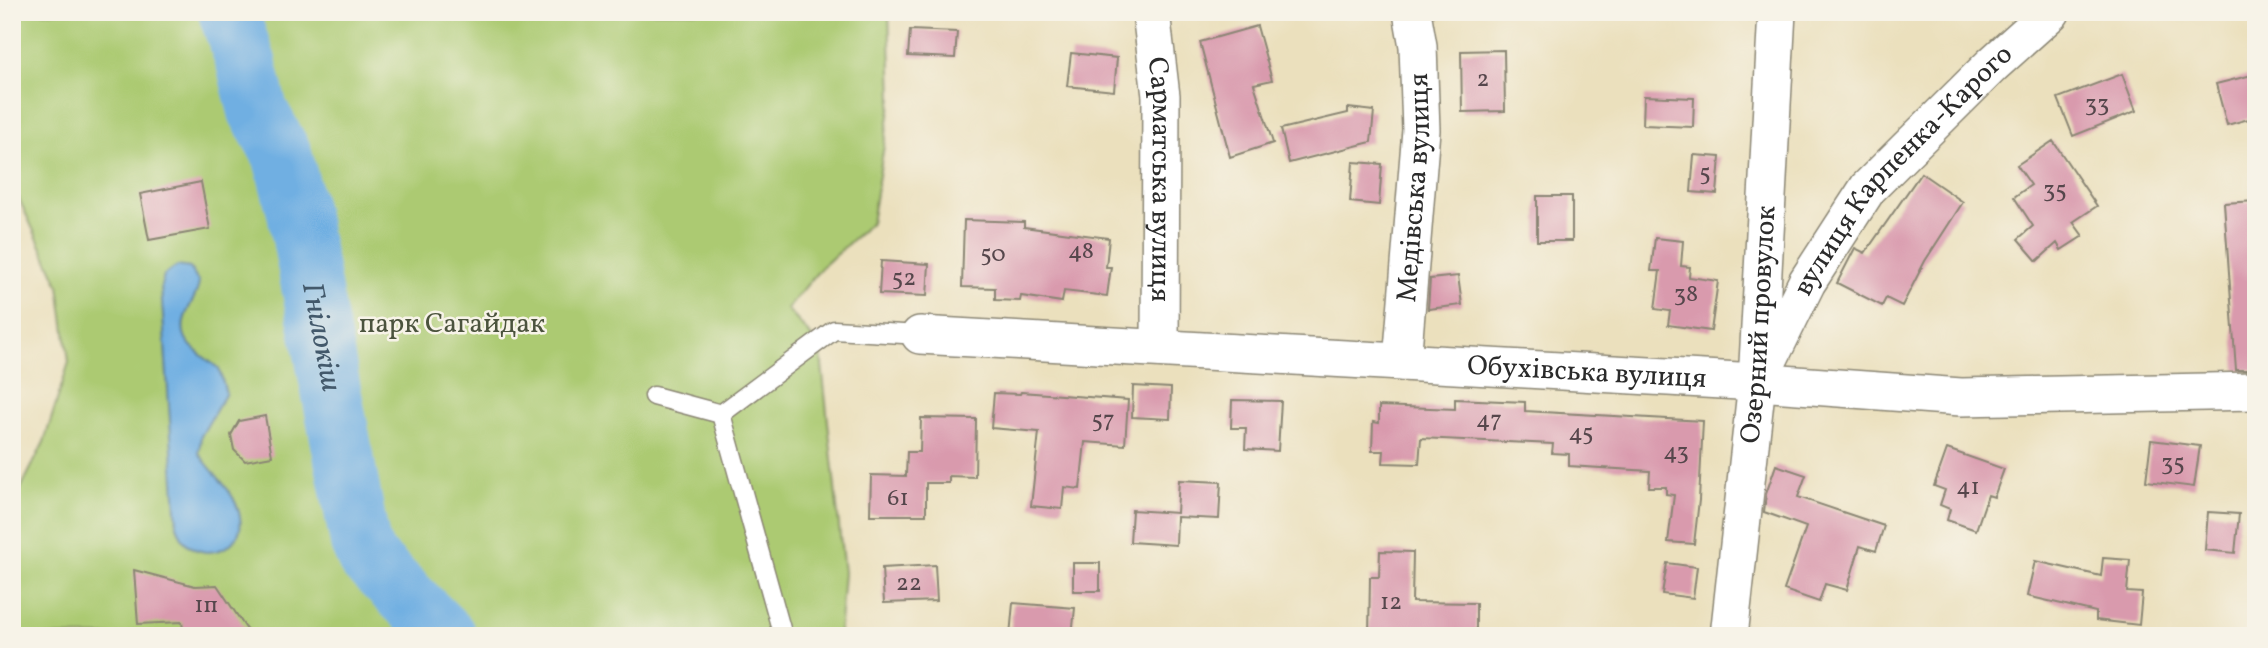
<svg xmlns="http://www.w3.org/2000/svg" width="2268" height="648" font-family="Vollkorn,serif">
<rect width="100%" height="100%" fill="#f7f3e8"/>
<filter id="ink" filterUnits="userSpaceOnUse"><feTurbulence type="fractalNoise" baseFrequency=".0143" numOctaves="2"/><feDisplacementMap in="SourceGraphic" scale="14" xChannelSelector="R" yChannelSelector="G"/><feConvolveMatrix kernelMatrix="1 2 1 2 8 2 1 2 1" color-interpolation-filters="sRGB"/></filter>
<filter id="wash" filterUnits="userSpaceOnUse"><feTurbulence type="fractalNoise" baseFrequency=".00686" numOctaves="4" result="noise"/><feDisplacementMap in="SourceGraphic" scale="28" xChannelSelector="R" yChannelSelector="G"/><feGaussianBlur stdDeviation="1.57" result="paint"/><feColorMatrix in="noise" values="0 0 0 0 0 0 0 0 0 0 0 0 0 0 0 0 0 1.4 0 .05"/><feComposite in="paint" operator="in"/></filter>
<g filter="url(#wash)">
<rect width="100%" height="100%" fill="#ebe0bd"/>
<path fill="#acca72" stroke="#6c7a4e" stroke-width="2" d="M12,12h877l3,86 -21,125 -50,45 -34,41 33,37 24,227 -5,63h-827v-130l32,-64 25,-80 -10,-77 -47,-101z"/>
<path fill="#6fafe2" stroke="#4d6d86" stroke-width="2" d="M177,266l13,2 9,15c-1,10 -7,18 -11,27 -16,32 13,43 31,59l7,24 -25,43 -2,17c13,21 37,38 41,64 6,31 -36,47 -56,24 -3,-4 -5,-11 -7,-15l-16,-240 3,-11z"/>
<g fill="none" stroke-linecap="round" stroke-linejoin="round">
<path stroke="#6fafe2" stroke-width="60" id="s1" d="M228,12l18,50 12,49 24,43 15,58 63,330 7,16 79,78"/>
</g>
<g id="blocks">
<path fill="#d99aad" d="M1257,26l15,54 -18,4 19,59 -43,14 -30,-115z
M910,30l47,2 -2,26 -47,-2z
M1504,50l1,61 -43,1 -1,-61z
M1071,53l46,5 -3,33 -47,-5z
M2122,74l14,37 -63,25 -15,-38z
M2256,74v43l-29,8 -11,-41z
M1644,96l50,2 -1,29 -50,-2z
M1348,108l26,3 -3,31 -82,21 -8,-34 67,-16z
M2053,141l44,65 -24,16 10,14 -22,14 -4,-7 -20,18 -19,-22 15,-13 -19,-29 17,-12 -14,-20z
M1694,155l26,2 -3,37 -26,-2z
M1353,162l29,2 -3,41 -29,-3z
M1921,173l42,29 -38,59 -23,45 -16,-8 -4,8 -45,-23 18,-35 10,5z
M201,182l9,47 -61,11 -9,-46z
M1537,196h35v45h-35z
M2256,201v169h-20l-12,-167z
M964,220l60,2v5l85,11 -3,29h5l-4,29 -43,-5 -2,11 -41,-6 -1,5 -25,-1v-12l-33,-1z
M1655,238l28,3 -2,25 9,1 -1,10 29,4 -7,50 -43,-6 2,-14 -15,-2 5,-38h-9z
M881,261l48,3 -2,32 -48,-2z
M1458,276l4,29 -34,4 2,-30z
M1133,386l38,2 -1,31 -38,-2z
M1021,392l107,8 -3,45 -40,-3 -5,47 -16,-2 -2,22 -31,-3 8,-74 -48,-4 3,-35 26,1z
M1455,399l70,3v9l178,10 -4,79 -5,44 -26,-2 6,-47 -8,-1v-7h-17l1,-16 -81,-5v-12l-17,-1 1,-9 -132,-6 -2,26 -36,-1 1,-12h-12l1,-29 6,1v-17l76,3z
M1232,400l49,1 -3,50 -33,-2 1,-21h-15z
M265,416l7,40 -27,5 -11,-11 -3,-15 8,-14z
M921,418l55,1 -1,58 -26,-1v7h-23v32h-56l1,-40 35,1 1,-24h13z
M2151,440l49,6 -6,41 -48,-6z
M1947,449l57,20 -10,28 -6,-2 -12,35 -29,-10 3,-11 -10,-4 5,-15 -11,-4z
M1776,465l30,10 -8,22 86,29 -8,25 -16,-5 -13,44 -22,-6 -6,18 -35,-12 22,-63 -42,-15 2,-18z
M1179,480l42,2 -2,37 -42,-2 -1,28 -46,-3 2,-32 45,3z
M2208,512l31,2 -4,39 -30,-3z
M1380,551l33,1 -1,50 64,1v33h-107l1,-59h9z
M2103,558l27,2 -3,32 15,1 -3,32 -43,-5v-8l-69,-16 8,-35 66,15z
M1073,563h27v28h-27z
M1667,563l30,4 -4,31 -31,-4z
M935,565l2,36 -53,2 -2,-35z
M134,570l61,16 22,-1 34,51h-67l-2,-14 -44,2z
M1013,603l62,5 -3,28h-62z"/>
</g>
</g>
<g filter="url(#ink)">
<use href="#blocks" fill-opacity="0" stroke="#8b8674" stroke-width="2"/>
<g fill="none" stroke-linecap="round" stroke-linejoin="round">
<g stroke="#8b8674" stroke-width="21">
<path id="lane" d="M654,396l67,18 113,-84 86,5
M721,414l62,222"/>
</g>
<g stroke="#8b8674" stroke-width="40">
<g id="street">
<path id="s2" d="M1151,12l10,84 -1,252"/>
<path id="s3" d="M920,335l837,47 204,15 295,-6"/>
<path id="s4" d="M1402,362l19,-232 -3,-84 -6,-34"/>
<path id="s5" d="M1764,369l43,-87 61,-94 124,-123 59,-53"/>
<path id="s6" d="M1729,636l28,-254 20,-370"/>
</g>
</g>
<use href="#lane" stroke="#fff" stroke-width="18"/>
<use href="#street" stroke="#fff" stroke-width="37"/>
</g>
</g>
<g text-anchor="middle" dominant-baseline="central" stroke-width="5" stroke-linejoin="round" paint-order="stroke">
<g font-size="24" fill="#56474c">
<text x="1483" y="80">2</text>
<text x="2097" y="105">33</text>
<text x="1705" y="174">5</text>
<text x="2055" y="191">35</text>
<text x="1081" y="252">48</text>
<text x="993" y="255">50</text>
<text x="904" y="279">52</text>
<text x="1686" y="295">38</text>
<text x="1103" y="421">57</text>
<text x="1489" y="421">47</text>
<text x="1581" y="434">45</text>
<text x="1676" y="453">43</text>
<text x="2173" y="464">35</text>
<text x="1968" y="488">41</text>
<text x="898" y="499">61</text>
<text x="909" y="584">22</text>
<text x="1391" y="603">12</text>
<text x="206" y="606">1п</text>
</g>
<g font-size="28" fill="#2b2b2b" stroke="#f7f3e8">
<text stroke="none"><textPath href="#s5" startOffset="245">вулиця Карпенка-Карого</textPath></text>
<text stroke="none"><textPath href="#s2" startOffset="168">Сарматська вулиця</textPath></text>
<text stroke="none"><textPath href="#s4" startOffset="175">Медівська вулиця</textPath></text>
<text stroke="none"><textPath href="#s6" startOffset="313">Озерний провулок</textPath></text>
<text stroke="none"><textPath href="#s3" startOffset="668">Обухівська вулиця</textPath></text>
</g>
<g font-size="28" fill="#4b533d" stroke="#f7f3e8">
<text x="452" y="324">парк Сагайдак</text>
</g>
<g font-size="30" font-style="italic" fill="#43596b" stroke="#f7f3e8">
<text stroke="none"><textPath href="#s1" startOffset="340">Гнілокіш</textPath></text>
</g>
</g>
<rect width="2268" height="648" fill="none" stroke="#f7f3e8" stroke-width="42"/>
</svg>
